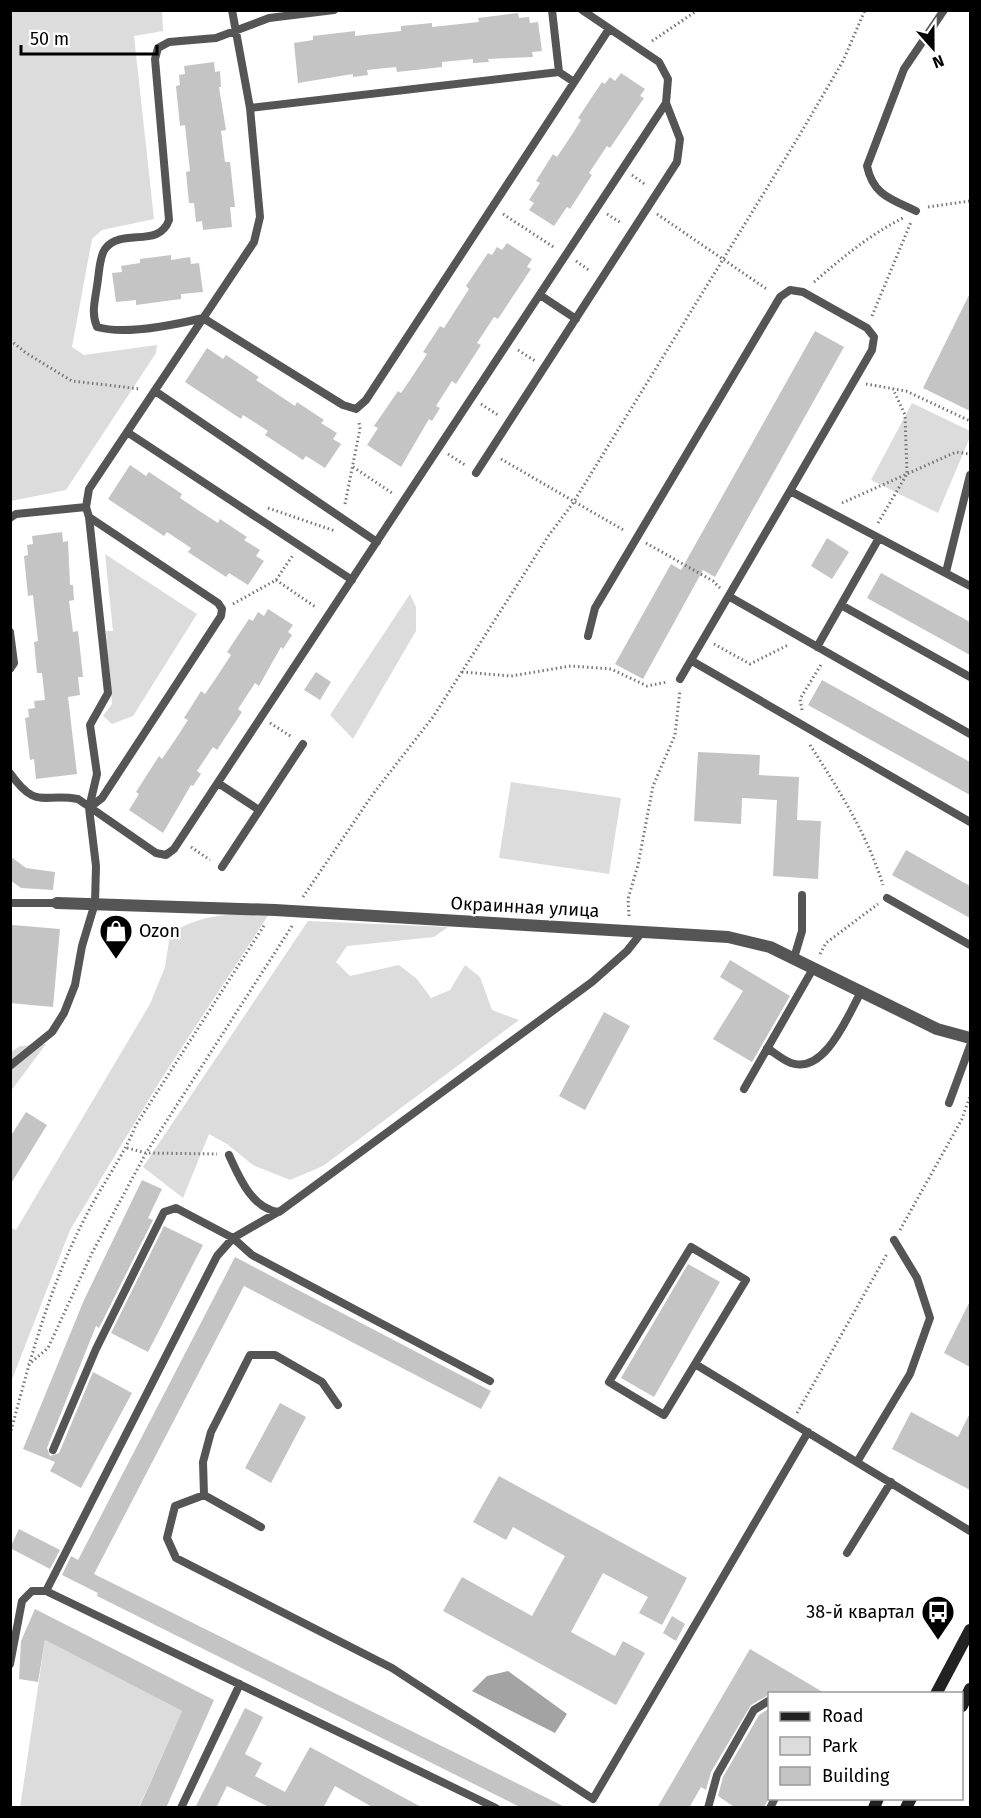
<svg xmlns="http://www.w3.org/2000/svg" width="981" height="1818" font-family="'Fira Sans',sans-serif">
<rect width="100%" height="100%" fill="#fff"/>
<path fill="#dcdcdc" d="M11,10l151,1 1,20 -29,5 20,183 -52,11 -10,9 -20,108 12,8 73,-10 -1,8 -90,137 -55,11z
M912,403l58,28v6l-32,76 -67,-33z
M105,554l92,60 -64,102 -21,8 -9,-8 9,-12 -6,-73h7z
M410,594l6,13v24l-63,108 -23,-24z
M511,782l110,16 -12,76 -110,-16z
M269,914l-109,167 -90,149 -59,152v-154l5,2 134,-226 15,-37 5,-33c32,-21 61,-20 99,-20z
M308,921l140,6 -14,10 -87,9 -11,16 14,14 49,-11 18,14 14,19 19,-8 15,-25 15,12 12,33 27,10 -196,146 -33,14 -37,-15 -26,-21 -18,-10 -26,64 -40,-31z
M46,1044l-35,47v-39l9,-6z
M45,1640l137,71 -43,96 -119,1z"/>
<path fill="#a3a3a3" d="M508,1671l59,43 -12,19 -83,-42 15,-15z"/>
<path fill="#c4c4c4" d="M518,13l1,5 10,-1 1,6 8,-1 4,29 -10,1 1,5 -45,2 1,3 -16,1v-4l-31,3v5l-45,5 -1,-5 -29,3 1,5 -15,2v-3l-55,9 -4,-40 19,-3v-4l42,-5v5l46,-5v-5l31,-3v4l47,-5 -1,-4z
M214,62l1,10 5,-1 1,16h-2l7,43 -5,1 4,31h5l5,45h-5l2,20 -29,3 -1,-9 -6,1 -2,-19h-5l-3,-31 4,-1 -2,-18 -3,-28 -5,1 -4,-40 4,-1 -1,-10 6,-1 -1,-8z
M621,73l24,16 -5,7 4,2 -34,50 -3,-2 -18,27 3,2 -22,34 -3,-2 -13,19 -25,-16 5,-7 -5,-3 11,-17 -4,-2 17,-27 4,3 16,-24 8,-13 -3,-2 24,-36 3,2 5,-7 5,4z
M507,243l25,16 -5,8 4,2 -33,50 -4,-2 -17,26 4,2 -25,39 -4,-3 -16,25 4,2 -8,13 -3,-2 -28,48 -34,-22 11,-17 -4,-2 24,-35 3,2 9,-13 17,-26 -4,-2 17,-26 4,2 25,-39 -3,-3 22,-33 4,2 5,-8 5,3z
M171,255v5l19,-3 1,7 8,-1 4,29 -22,2v5l-45,6v-5l-20,2 -4,-29 10,-1 -1,-6 19,-3v-4z
M970,293v118l-47,-23z
M815,331l29,16 -129,230 -12,-7 -60,109 -28,-15 56,-100 10,6z
M207,348l16,11 3,-4 33,22 -3,3 39,26 2,-4 27,18 -3,3 16,10 -4,6 8,5 -16,24 -19,-12 -3,4 -38,-25 3,-4 -25,-16 -2,4 -56,-37z
M130,465l16,11 3,-4 33,22 -2,4 18,12 20,13 2,-4 27,18 -3,3 16,10 -4,6 8,5 -16,24 -19,-12 -3,4 -38,-25 3,-4 -24,-16 -3,4 -56,-37z
M62,532l1,10 5,-1 2,44h3l1,15 -5,1 4,31 5,-1 5,46h-5l2,18 -12,2 9,77 -41,5 -2,-20 -4,1 -5,-42 4,-1 -1,-8 7,-1 -1,-7 11,-1 -3,-27h-5l-3,-31 4,-1 -4,-36 -1,-10 -5,1 -4,-40 4,-1 -1,-10 6,-1 -1,-8z
M827,538l22,14 -17,27 -21,-13z
M881,573l89,49v33l-103,-57z
M268,609l25,16 -5,7 4,3 -9,14 -2,-2 -22,39 -4,-3 -17,26 4,3 -25,38 -4,-3 -16,24 4,3 -8,12 -2,-1 -28,48 -34,-23 10,-16 -3,-2 23,-36 3,3 13,-19 13,-20 -4,-2 17,-27 4,3 11,-16 15,-23 -4,-3 22,-33 4,2 5,-9 6,4z
M316,672l15,10 -11,18 -16,-10z
M822,680l148,82v33l-162,-90z
M698,752l62,3 -1,20 40,2 -2,43 24,1 -3,58 -45,-3 4,-76 -35,-2 -1,26 -47,-3z
M906,850l64,36v32l-78,-43z
M10,856l16,12 29,4 -2,18 -32,-2 -11,-8z
M12,925l48,4 -7,78 -43,-4z
M730,960l60,36 -38,66 -39,-23 30,-48 -23,-14z
M604,1012l26,14 -45,84 -26,-14z
M26,1112l21,13 -37,60v-48z
M142,1180l20,9 -14,29 5,2 -54,108 -3,-2 -49,122 3,8 9,-3 34,-81 39,21 -51,95 -31,-17 5,-9 -32,-13 61,-149z
M164,1226l39,19 -55,107 -37,-19z
M235,1257l256,134 -10,18 -237,-123 -150,288 473,234h-45l-425,-212 1,-3 -36,-18 9,-19 7,4z
M688,1264l32,18 -66,115 -33,-19z
M970,1301v66l-26,-14z
M280,1403l26,14 -35,66 -26,-15z
M911,1412l47,25 12,-24v77l-78,-41z
M499,1476l188,102 -25,47 -23,-12 9,-16 -45,-24 -32,59 44,24 8,-15 22,12 -29,52 -173,-94 19,-34 70,39 33,-60 -52,-29 -7,13 -33,-18z
M19,1529l41,21 -10,19 -40,-21z
M35,1609l179,91 -48,108h-27l43,-97 -137,-71 -7,42 -19,-3 2,-38z
M672,1616l13,8 -9,17 -13,-8z
M750,1649l76,45h-56l-19,11 -40,67 -5,18 -5,-3 -12,21h-32z
M245,1708l18,9 -18,37 17,9 -7,13 30,16 25,-45 113,61h-49l-39,-22 -12,22h-52l-44,-22 -11,22h-21z
M770,1708v87l-6,13h-28l-18,-12 5,-19 36,-62z"/>
<g fill="none" stroke-linecap="round" stroke-linejoin="round">
<path stroke="#777" stroke-width="3" stroke-dasharray="1.5 3" stroke-linecap="butt" d="M652,41l46,-31
M632,175l14,10
M928,207l42,-6
M503,214l52,34
M607,214l14,9
M657,214l111,76
M576,261l14,10
M814,282c28,-24 55,-47 89,-64
M872,316l39,-94
M10,340l16,13 46,28 69,8
M518,350l17,11
M866,384l40,7 64,30
M481,404l17,11
M448,454l17,11
M501,459l124,72
M353,467l39,26
M842,503l114,-51 14,2
M345,504l15,-75 -1,-7
M268,508l67,23
M878,523l29,-49 -2,-59 -12,-26
M646,543l67,38 7,7
M276,580l41,28
M233,604l43,-24 17,-25
M714,644l36,20 38,-19
M462,672l49,4 60,-10 40,3 36,17 20,-4
M802,710l-2,-11 22,-36
M270,723l22,14
M810,745c29,45 57,89 73,140
M191,847l19,13
M303,897l70,-103 60,-77 116,-182 24,-32 226,-367 44,-75 22,-51
M629,916l-1,-17 10,-34 15,-79 22,-51 5,-45
M820,954l6,-11 52,-39
M127,1148l19,5 71,1
M900,1230l62,-111 8,-23
M28,1365l20,-17 44,-95 54,-100 146,-227
M797,1413l90,-159
M10,1435c20,-76 40,-151 77,-221 16,-31 36,-57 49,-89l129,-201"/>
<path stroke="#555" stroke-width="8" d="M334,10l-65,8 -53,20 -47,4 -11,6 -3,11 14,161c-10,29 -48,7 -64,29 -6,8 -6,27 -8,37 -2,15 -6,27 0,41 28,8 77,-2 106,-9l140,87 13,4 10,-9 243,-371
M552,10l7,62
M250,108l309,-36 15,10
M916,211c-25,-12 -43,-16 -49,-45l37,-97 40,-59
M540,295l36,24
M155,391l222,151
M127,432l225,148
M476,473l201,-311 3,-23 -14,-36
M10,518l6,-4 70,-7
M946,572l24,-97
M730,597l240,137
M841,605l129,72
M10,632l4,31 -4,6
M588,636l7,-28 185,-311 10,-7 13,2 64,36 7,9 -2,13 -82,141 180,95
M817,647l62,-109
M692,661l278,161
M680,679l110,-188
M10,773c26,37 32,20 68,26l78,54 10,2 8,-6 492,-746 2,-24 -9,-17 -77,-52
M218,783l41,27
M89,808l13,-10 119,-182 1,-7 -4,-6 -129,-86 -3,-10 3,-18 165,-247 6,-25 -10,-109 -18,-98
M222,867l81,-123
M887,898l83,47
M10,903h47
M794,958l8,-27v-36
M767,1048c8,5 16,12 24,15 34,12 57,-48 70,-71
M10,1066l42,-34 12,-19 11,-28 7,-39 13,-43 1,-37 -7,-58 8,-34 -7,-49 18,-32 -19,-176
M744,1089l70,-122
M949,1103l21,-57
M229,1155c10,22 23,54 50,57l313,-230 35,-31 15,-19
M691,1247l55,33 -82,135 -55,-33z
M695,1364l275,167
M338,1405l-16,-23 -47,-27h-25l-39,77 -8,30 1,33 -29,11 -8,32 9,20 216,110 201,131 215,-367
M53,1450l43,-101 68,-137 12,-4 57,30 19,17 238,126
M857,1462l53,-88 20,-56 -13,-40 -23,-38
M204,1495l57,32
M847,1553l44,-71
M46,1591l171,-335 16,-18 45,-26
M10,1664l12,-63 10,-10h14l450,217
M181,1808l59,-124
M708,1808l9,-33 37,-65 16,-10
M770,1808l5,-10"/>
<path stroke="#555" stroke-width="12" d="M57,903l218,7 453,27 42,10 167,82 33,9"/>
<path stroke="#222" stroke-width="12" d="M936,1694l34,-64
M962,1706l8,-17
M874,1808l4,-10
M906,1808l5,-10"/>
</g>
<defs>
<g id="shop-pin" transform="scale(1.725)"><path d="M0 17L-7.5 6A9.5 9.5 0 1 1 7.5 6Z" fill="#000" stroke="#fff"/><path d="M-5-2.5h2.3a2.7 3.5 0 0 1 5.4 0H5L5.5 6h-11ZM-1.5-2.5h3a1.5 2.3 0 0 0-3 0Z" fill="#fff"/></g>
<g id="bus-pin" transform="scale(1.725)"><path d="M0 17L-7.5 6A9.5 9.5 0 1 1 7.5 6Z" fill="#000" stroke="#fff"/><path d="M-5-6H5V4H4V6H2V4H-2V6H-4V4H-5ZM-3.5-4V0h7V-4ZM-3.5 1.2v1.5H-2V1.2ZM2 1.2v1.5H3.5V1.2Z" fill="#fff"/></g>
</defs>
<g fill-rule="evenodd">
<use href="#shop-pin" x="116" y="931"/>
<use href="#bus-pin" x="938" y="1612"/>
</g>
<g text-anchor="middle" dominant-baseline="central" stroke-width="4.5" stroke-linejoin="round" paint-order="stroke">
<g font-size="18" fill="#000" stroke="#fff">
<text transform="translate(525 907) rotate(3)">Окраинная улица</text>
</g>
<g font-size="18" fill="#000" stroke="#fff" text-anchor="start">
<text x="139" y="931">Ozon</text>
<text x="915" y="1612" text-anchor="end">38-й квартал</text>
</g>
</g>
<rect width="981" height="1818" fill="none" stroke="#000000" stroke-width="24"/>
<rect x="768" y="1692" width="195" height="108" fill="#ffffff" stroke="#999999" stroke-width="1.5"/>
<rect x="780" y="1712" width="30" height="9" fill="#222222" stroke="#999999" stroke-width="1.5"/>
<text x="822" y="1722" font-size="18" fill="#000000">Road</text>
<rect x="780" y="1737" width="30" height="18" fill="#dcdcdc" stroke="#999999" stroke-width="1.5"/>
<text x="822" y="1752" font-size="18" fill="#000000">Park</text>
<rect x="780" y="1767" width="30" height="18" fill="#c4c4c4" stroke="#999999" stroke-width="1.5"/>
<text x="822" y="1782" font-size="18" fill="#000000">Building</text>
<g transform="translate(933 48) rotate(159)" stroke="#ffffff" stroke-width="4.5" paint-order="stroke">
<path d="M0-4.5L10 22L0 15L-10 22Z" fill="#000000"/>
<text y="-9" font-size="16" font-weight="bold" text-anchor="middle" fill="#000000">N</text>
</g>
<path d="M21 45v9h136v-9" fill="none" stroke="#000000" stroke-width="3"/>
<text x="30" y="45" font-size="18" fill="#000000" stroke="#ffffff" stroke-width="4.5" paint-order="stroke">50 m</text>
</svg>
